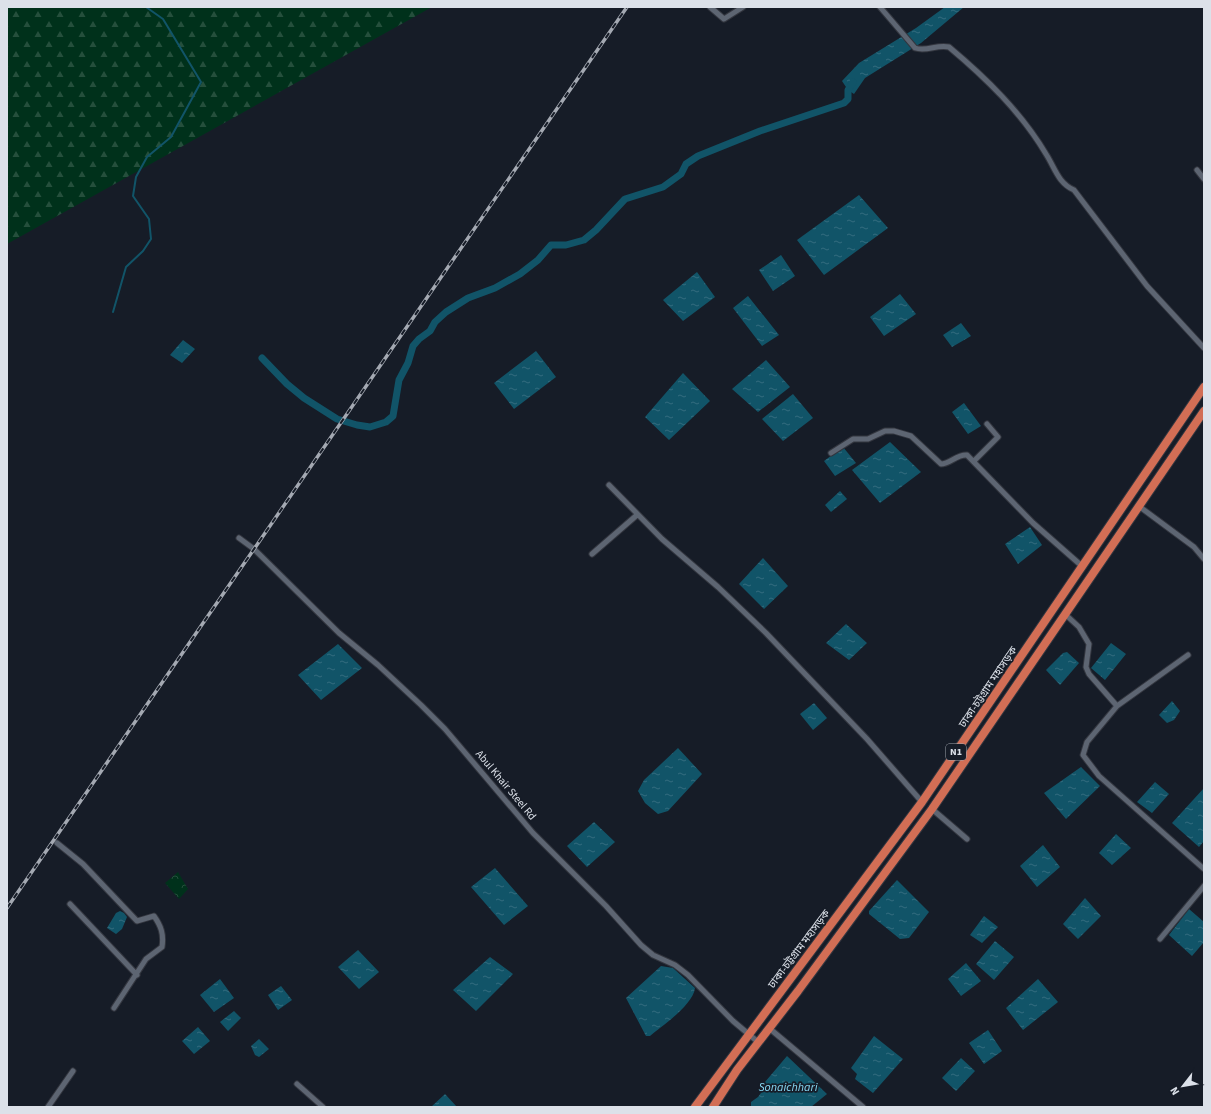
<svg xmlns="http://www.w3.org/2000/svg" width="1211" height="1114" font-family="'Source Sans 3','Noto Sans Bengali',sans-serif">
<defs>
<pattern id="forest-firs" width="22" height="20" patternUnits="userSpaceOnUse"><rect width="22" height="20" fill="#00311b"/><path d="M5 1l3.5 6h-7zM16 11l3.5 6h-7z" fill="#254f3c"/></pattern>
<pattern id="park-crowns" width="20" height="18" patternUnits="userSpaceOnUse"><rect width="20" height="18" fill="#00311b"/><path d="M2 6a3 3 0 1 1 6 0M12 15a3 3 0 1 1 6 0" fill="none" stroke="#254f3c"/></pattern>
<pattern id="water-ripples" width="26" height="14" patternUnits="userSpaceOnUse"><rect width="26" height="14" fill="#115468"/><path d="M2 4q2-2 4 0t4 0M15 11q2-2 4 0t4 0" fill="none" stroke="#336c7e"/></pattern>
</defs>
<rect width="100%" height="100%" fill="#161c27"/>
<path fill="url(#forest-firs)" d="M7,7h425l-425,237z"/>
<path fill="url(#park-crowns)" d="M178,872l10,17 -9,10 -14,-16z"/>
<path fill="url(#water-ripples)" d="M945,7h19l-43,36 -56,35 -11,16 -6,-4 -6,-9 17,-18 57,-35z
M859,195l29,33 -64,47 -27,-35z
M781,255l14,21 -22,15 -14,-21z
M697,272l18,25 -32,24 -20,-21z
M900,294l16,20 -32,22 -14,-19z
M748,296l31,39 -17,11 -29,-38z
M961,323l10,13 -19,11 -9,-12z
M183,340l12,9 -13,14 -12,-8z
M536,351l20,26 -42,32 -20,-26z
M766,360l24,27 -32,25 -26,-23z
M683,373l27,28 -41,39 -24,-23z
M793,394l20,24 -30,23 -21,-22z
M964,403l17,23 -13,8 -16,-22z
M890,442l31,30 -41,31 -28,-33z
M843,447l13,16 -21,13 -11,-15z
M840,491l7,8 -16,13 -6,-7z
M1030,527l12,18 -24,19 -13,-20z
M763,558l25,28 -24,23 -25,-25z
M846,624l21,19 -18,17 -23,-17z
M1111,643l15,11 -21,26 -14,-12z
M338,644l24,24 -41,32 -23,-25z
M1067,652l12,11 -19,22 -14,-15 17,-17z
M1172,701l8,10 -6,9 -7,3 -8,-8z
M814,703l13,15 -14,12 -13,-16z
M678,748l24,26 -34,37 -10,3 -13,-11 -7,-12 6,-11z
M1081,767l19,19 -34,33 -22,-26z
M1155,782l14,12 -17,19 -15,-11z
M1204,788v53l-5,6 -27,-24z
M594,822l21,20 -28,25 -20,-21z
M1116,834l15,14 -19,17 -13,-12z
M1043,845l17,22 -23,20 -17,-21z
M495,868l33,38 -24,19 -33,-38z
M897,880l32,32 -20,26 -9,1 -31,-25v-3z
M1085,898l16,18 -23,23 -15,-15z
M1189,909l15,13v20l-12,14 -23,-21z
M120,911l4,2 3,4 -5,12 -6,5 -9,-6 9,-15z
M984,916l14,11 -16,16 -12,-8z
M995,941l19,16 -20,23 -18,-16z
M358,950l21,22 -20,17 -21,-22z
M490,957l23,17 -37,37 -23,-21z
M966,963l15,18 -20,15 -13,-17z
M661,966l12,2 22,20c-2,17 -32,37 -45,48h-4l-20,-38z
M220,979l14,19 -20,14 -14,-17z
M1038,979l20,23 -35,28 -17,-22z
M281,986l11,14 -14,10 -10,-15z
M234,1011l7,7 -13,13 -8,-9z
M198,1027l12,14 -16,13 -12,-13z
M988,1030l14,21 -18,13 -15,-21z
M874,1036l29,23 -30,34 -18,-14 2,-5 -6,-6z
M259,1039l10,10 -10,8 -4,-2 -4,-9z
M787,1056l40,38 -16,13h-60v-5l7,-5 8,-11 -1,-4z
M961,1058l14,13 -19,20 -14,-13z
M445,1094l12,13h-26z"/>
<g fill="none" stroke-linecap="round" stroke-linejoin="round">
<path stroke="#115468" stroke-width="2" d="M113,312l13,-45 17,-16 8,-12 -2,-20 -16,-23 3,-19 11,-20 24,-20 30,-55 -38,-63 -17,-12"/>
<path stroke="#115468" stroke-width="7" d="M262,358l25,26 17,14 33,21 20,6 13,2 16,-5 7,-6 6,-36 9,-17 5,-17 6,-7 11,-8 5,-9 11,-10 22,-14 27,-10 25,-14 18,-14 13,-15h15l18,-5 12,-10 29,-31 38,-12 18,-13 5,-10 12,-8 62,-25 84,-28 4,-4v-9l5,-8"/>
<g stroke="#33363f" stroke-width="7">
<path id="minor" d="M710,7l14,12 19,-12
M880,7l35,41c12,4 22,-4 34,-1 37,31 72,65 97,107 9,14 12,29 28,36l73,96 57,62
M1197,170l7,9
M831,453l22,-14h15l17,-8h9l17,5 30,28c9,0 16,-10 26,-9l66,68 50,44
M974,461l24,-24 -11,-13
M609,485l53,54 56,48 48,46 101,106 55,63
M1140,507l54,40 10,12
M239,538l15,11 85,84 39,32 43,40 24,24 88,104 73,73 35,39 12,10 22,10 13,10 45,46 25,21
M592,554l45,-39
M1066,615l13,12 10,17 -3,23 3,7 28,32 -30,36 -4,13 16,21 105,93
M1117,706l71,-51
M932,809l35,30
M57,843l26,21 54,57 17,-5c7,10 10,18 8,31l-16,12 -32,49
M70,904l67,71
M1160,939l44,-53
M769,1028l94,79
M297,1084l26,23
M48,1107l25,-36"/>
</g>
<g stroke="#33363f" stroke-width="10">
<path id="trunk" d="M695,1107l227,-305 282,-415
M713,1107l24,-37 61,-79 134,-182 272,-398"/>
</g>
<use href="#minor" stroke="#5d6572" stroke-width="5"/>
<use href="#trunk" stroke="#d26e55" stroke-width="8"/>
<g stroke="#a4a9b2" stroke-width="3.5">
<path id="rail" d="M7,908l620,-901"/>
</g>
<use href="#rail" stroke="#161c27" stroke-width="2" stroke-dasharray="6" stroke-linecap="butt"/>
</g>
<g text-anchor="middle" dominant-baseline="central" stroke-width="3.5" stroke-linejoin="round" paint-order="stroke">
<rect fill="#161c27" stroke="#a1a6af" stroke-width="1" x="946" y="744" width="20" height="16" rx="3"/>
<g font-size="10" font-weight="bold" fill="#dce1e9">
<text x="956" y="752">N1</text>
</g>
<g font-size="11" fill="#dce1e9" stroke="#161c27">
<text transform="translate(988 687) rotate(-56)">ঢাকা-চট্টগ্রাম মহাসড়ক</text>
<text transform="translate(506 785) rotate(50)">Abul Khair Steel Rd</text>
<text transform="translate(799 949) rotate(-53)">ঢাকা-চট্টগ্রাম মহাসড়ক</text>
</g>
<g font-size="12" font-style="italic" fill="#87d8f4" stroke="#161c27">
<text x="788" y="1087">Sonaichhari</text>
</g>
</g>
<rect width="1211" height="1114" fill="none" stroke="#dce1e9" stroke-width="16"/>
<g transform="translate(1183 1086) rotate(239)" stroke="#161c27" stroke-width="3" paint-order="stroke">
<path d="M0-3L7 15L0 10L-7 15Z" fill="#dce1e9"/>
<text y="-6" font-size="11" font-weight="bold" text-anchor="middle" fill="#dce1e9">N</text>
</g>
</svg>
